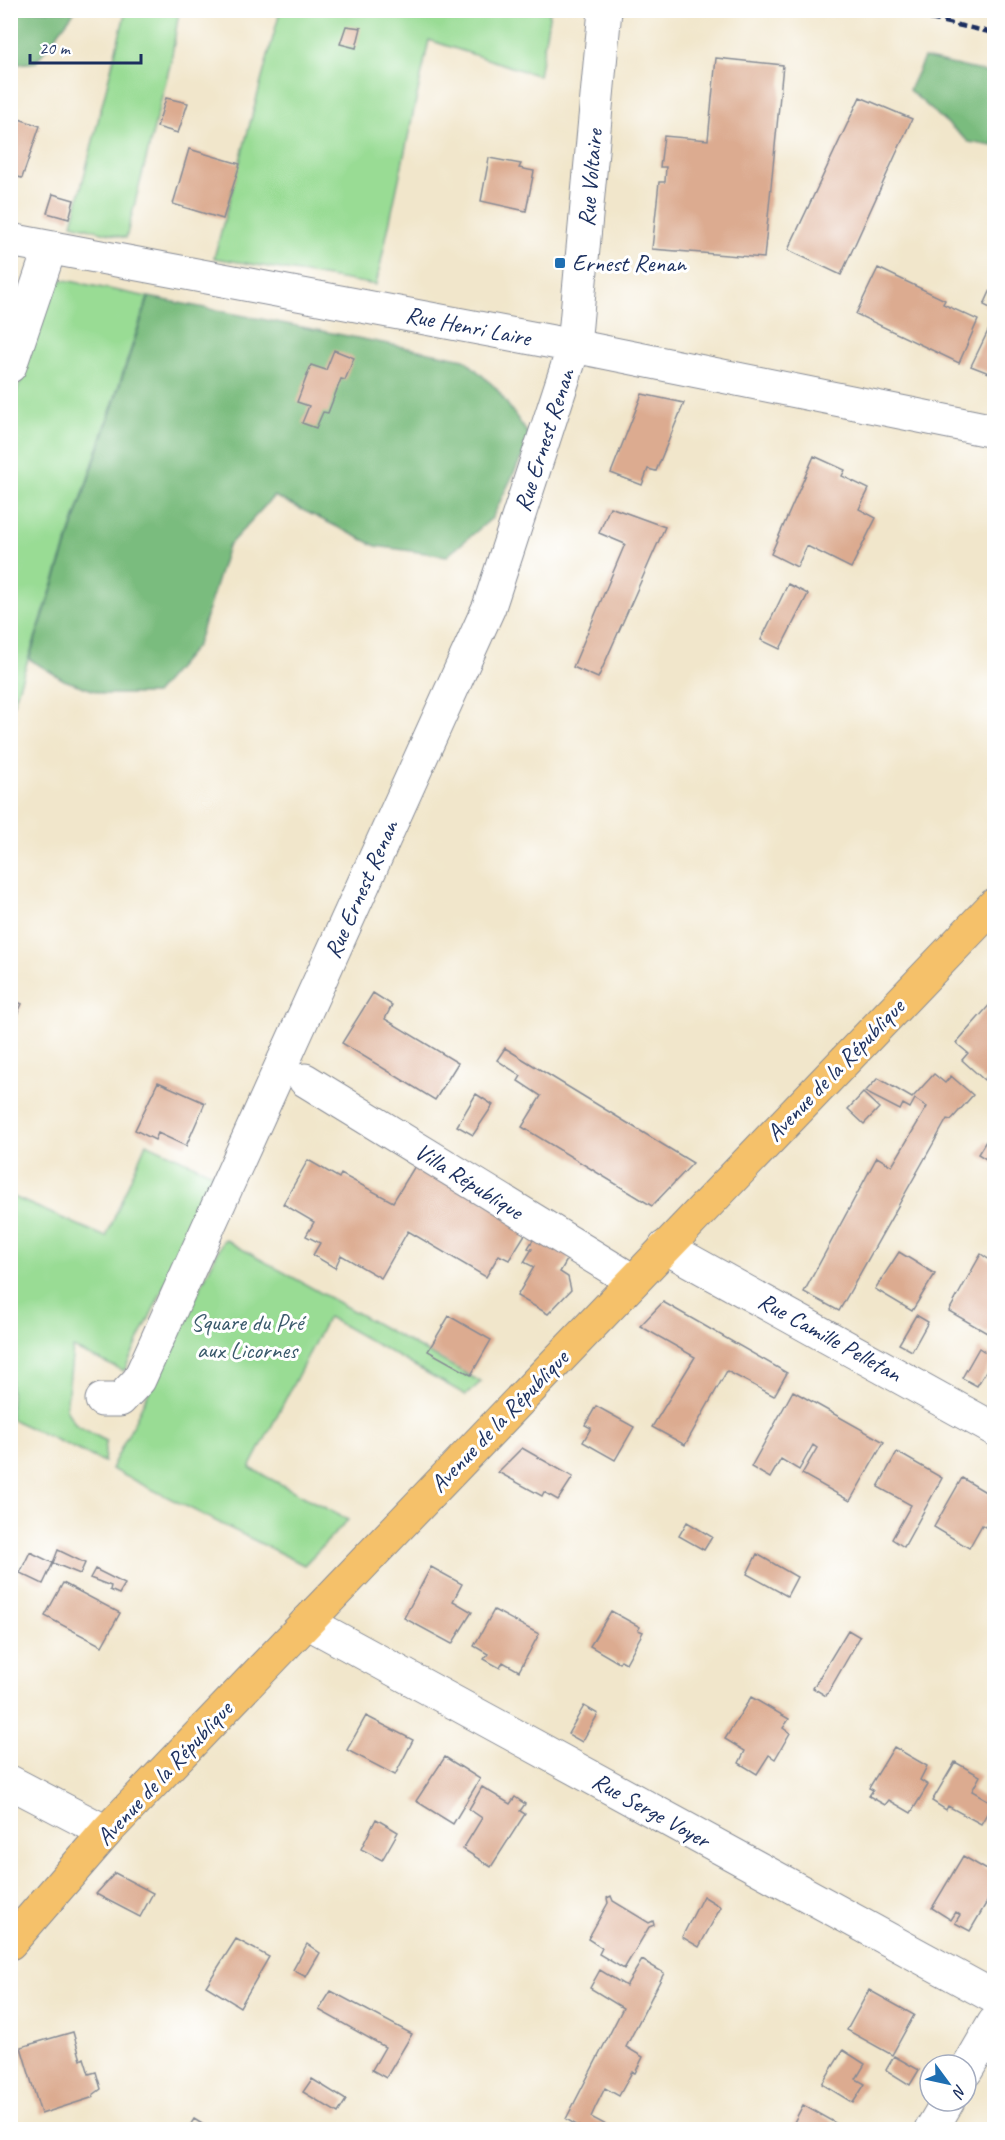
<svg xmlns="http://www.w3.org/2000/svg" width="1005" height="2140" font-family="Caveat,sans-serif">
<rect width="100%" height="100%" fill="#fff"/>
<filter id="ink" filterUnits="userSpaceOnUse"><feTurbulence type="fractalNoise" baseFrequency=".0167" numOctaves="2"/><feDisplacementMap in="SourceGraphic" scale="12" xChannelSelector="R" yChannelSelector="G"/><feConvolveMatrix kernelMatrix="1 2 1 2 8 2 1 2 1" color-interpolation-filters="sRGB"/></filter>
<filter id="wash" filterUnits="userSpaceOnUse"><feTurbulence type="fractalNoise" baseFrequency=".008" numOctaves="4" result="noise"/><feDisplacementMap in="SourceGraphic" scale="24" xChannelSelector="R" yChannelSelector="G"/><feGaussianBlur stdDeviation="1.35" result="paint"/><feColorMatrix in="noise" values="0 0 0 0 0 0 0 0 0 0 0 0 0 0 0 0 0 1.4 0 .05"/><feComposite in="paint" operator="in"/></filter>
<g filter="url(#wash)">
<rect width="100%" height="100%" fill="#f1e6cb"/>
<path fill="#99dc94" stroke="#5a8679" stroke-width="1.5" d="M126,10l53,1 -8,50 -45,177 -54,-14z
M280,11h270l-11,65 -110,-36 -53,245 -162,-27z
M55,278l93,19 -137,414v-302z
M146,1143l71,32 -93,196 -51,-23 -7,62 10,15 30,16 -2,21 -93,-43v-223l95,41z
M224,1239l257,143 -15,13 -138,-78 -78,151 98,52 -44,45 -193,-96z"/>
<path fill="#7abc7e" stroke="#4a766e" stroke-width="1.5" d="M10,11l1,-1 64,1 -39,51 -25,3z
M924,58l70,16v72l-25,-4 -60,-52z
M149,297l315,62 32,29 35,50 -39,80 -45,38 -71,-10 -102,-50 -46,50 -31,99 -42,49h-51l-40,-14 -35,-21z"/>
<g id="blocks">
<path fill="#dcab90" d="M346,26l15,2 -5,20 -16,-4z
M716,58l67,7 -19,193 -112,-9 7,-67h6l1,-15h-6l4,-31 44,4z
M860,97l52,22 -71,156 -53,-25z
M166,98l22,5 -10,30 -21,-6z
M16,118l24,8 -18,52 -12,-3v-53l4,1z
M189,149l51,15 -17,55 -50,-15z
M489,158l32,6 -2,4 15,3 -8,40 -45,-10z
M53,194l21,6 -5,19 -22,-6z
M878,268l67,32 -2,4 35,16 -19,43 -103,-49z
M994,283v27l-10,-5z
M989,329l5,2v44l-23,-9z
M334,350l20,8 -9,22 -4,-1 -13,34 -5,-1 -7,16 -14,-5 7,-17 -12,-4 14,-37 15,5z
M642,394l42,9 -28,68 -8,-2 -6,16 -31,-12z
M814,456l31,14 -3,6 27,13 -10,20 17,9 -25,50 -44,-22 -10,21 -26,-13z
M610,507l55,20 -67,151 -25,-11 52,-123 -26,-11z
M788,584l20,10 -28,55 -19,-9z
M373,993l19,12 -7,14 73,44 -23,37 -93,-57z
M10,999l12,5 -12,25z
M992,1002l2,2v64l-10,12 -22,-20 6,-7 -12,-10z
M505,1048l47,29 141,86 -41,43 -130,-79 19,-31 -23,-15 3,-5 -24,-16z
M934,1074l11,9 6,-7 22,19 -22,25 -4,-1 -108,192 -35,-19 73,-135 15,9 35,-59 -12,-8 -5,9 -7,-4 -3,6 -35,-18 13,-14 34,20z
M158,1082l47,21 -19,43 -28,-13 -3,7 -20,-10z
M863,1093l16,15 -15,16 -16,-15z
M476,1094l17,11 -20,30 -16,-9z
M986,1141l8,6v17l-16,-10z
M308,1160l31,18 2,-4 52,28 25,-41 111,67 -20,32 -10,-5 -13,22 -78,-46 -27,47 -40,-23 -6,13 -22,-13 7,-12 -14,-7 8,-14 -31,-18z
M537,1233l34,20 -11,19 8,5 3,13 -23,24 -31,-18 17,-29 -10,-5 8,-13 -4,-1z
M899,1252l36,22 -23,37 -37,-22z
M981,1254l13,9v58l-7,12 -38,-22z
M663,1302l124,71 -13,23 -47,-25 -42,74 -33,-18 43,-70 -55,-31z
M916,1315l12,7 -16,29 -13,-7z
M449,1316l42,24 -20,35 -43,-24z
M979,1348l15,10 -17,28 -15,-8z
M793,1391l91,51 -34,59 -48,-27 15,-26 -4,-3 -14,25 -18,-11 -11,19 -19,-11z
M596,1406l38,21 -19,33 -32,-18 8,-14 -6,-3z
M522,1448l51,29 -15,23 -14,-8 -2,4 -44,-24z
M897,1452l45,26 -38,69 -12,-8 19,-34 -33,-18z
M962,1478l32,19v5l-3,7 3,2v21l-12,-7 -13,23 -35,-21z
M687,1522l25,15 -8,13 -25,-14z
M58,1550l27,13 -5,11 -27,-11z
M30,1552l23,11 -10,21 -23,-11z
M757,1554l40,23 -10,19 -40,-22z
M431,1567l31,17 -9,17 19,11 -20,32 -48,-26z
M95,1569l30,15 -6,10 -9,-4 1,-4 -21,-8z
M63,1583l57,30 -18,33 -57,-30z
M494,1610l45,24 -20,37 -16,-9 -3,6 -16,-9 4,-5 -14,-8z
M611,1611l29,16 -2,3 5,2 -17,31 -5,-3 -2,3 -29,-17z
M848,1630l12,7 -34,59 -13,-8z
M751,1697l38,22 -6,9 7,5 -15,26 -6,-4 -12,19 -18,-11 6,-12 -20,-12z
M584,1706l14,8 -16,28 -14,-8z
M366,1716l47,24 -18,35 -48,-25z
M894,1747l33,19 -7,14 8,5 -17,28 -22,-13 -4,5 -16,-9 4,-6 -4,-2z
M445,1757l35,22 -27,45 -37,-23z
M955,1762l25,14 -8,15 21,12 -12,21 -33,-18 -2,4 -14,-9z
M482,1787l28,17 5,-7 10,7 -5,7 5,3 -34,53 -28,-18 19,-31 -13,-9z
M376,1819l22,13 -16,28 -21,-11z
M963,1856l31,18v16l-24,41 -15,-8 5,-8 -4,-3 -5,8 -19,-12z
M115,1873l38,20 -13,24 -44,-23z
M611,1896l2,5 36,22 4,-2 1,4 -5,2 -25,42 -25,-15 3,-6 -14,-9 20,-36 -1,-5z
M703,1896l18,11 -22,40 -17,-10z
M236,1939l33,18 -29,50 -34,-21z
M307,1944l13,9 -14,24 -13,-7z
M642,1960l22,13 -38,74 17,10 -8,16 -3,-1 -13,24 -14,-8 -10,20 -4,9 19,10 -2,3h-23l-19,-11 57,-111 -33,-20 10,-18 26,16z
M869,1990l45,25 -22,40 -45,-25z
M331,1991l81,43 -26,44 -14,-8 13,-23 -66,-37z
M73,2032l8,28 3,-2 5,16 7,-2 5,17 -8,6 1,2 -53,17 -20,-67z
M843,2050l22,14 -9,15 9,5 -12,19 -31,-19z
M894,2056l25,14 -9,15 -24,-15z
M312,2079l34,21 -8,13 -35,-21z
M803,2105l36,20 -2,5h-47z
M194,2119l18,11h-25z"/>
</g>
</g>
<g filter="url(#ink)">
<use href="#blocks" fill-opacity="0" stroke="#868a94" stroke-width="1.5"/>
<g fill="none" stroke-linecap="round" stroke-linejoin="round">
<g stroke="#868a94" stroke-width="35">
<path id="minor" d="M10,240l564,106 420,85
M10,366l40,-118
M305,1080l328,201
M665,1247l329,182
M102,1400h18l19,-20 350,-773 85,-261 31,-336
M307,1622l687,375
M10,1782l96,50
M966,2071l28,-48
M931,2130l17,-29"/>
</g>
<g stroke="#868a94" stroke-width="35">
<path id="major" d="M10,1943l96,-111 888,-927"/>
</g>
<use href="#minor" stroke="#fff" stroke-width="33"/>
<use href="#major" stroke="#f5c16b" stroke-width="33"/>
<path stroke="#1b2f5e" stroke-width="4.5" stroke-dasharray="9 4.5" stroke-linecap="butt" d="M986,10l8,2
M930,19l64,14"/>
</g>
</g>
<rect fill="#1f6fb2" stroke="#fff" stroke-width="2" x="554" y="257" width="12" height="12" rx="3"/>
<g text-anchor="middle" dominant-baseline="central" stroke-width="6" stroke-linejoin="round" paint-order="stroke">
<g font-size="24" fill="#1b2f5e" stroke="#fff">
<text transform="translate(590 178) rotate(-85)">Rue Voltaire</text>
<text transform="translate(468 326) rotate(11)">Rue Henri Laire</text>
<text transform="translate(544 440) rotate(-72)">Rue Ernest Renan</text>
<text transform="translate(361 889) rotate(-66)">Rue Ernest Renan</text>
<text transform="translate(835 1070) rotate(-46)">Avenue de la République</text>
<text transform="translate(469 1181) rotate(32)">Villa République</text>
<text transform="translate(830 1337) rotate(29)">Rue Camille Pelletan</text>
<text transform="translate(499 1421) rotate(-46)">Avenue de la République</text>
<text transform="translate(164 1773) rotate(-47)">Avenue de la République</text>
<text transform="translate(651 1810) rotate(29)">Rue Serge Voyer</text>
</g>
<g font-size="24" fill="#1b2f5e" stroke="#fff" text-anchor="start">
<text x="572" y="263">Ernest Renan</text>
</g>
<g font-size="24" fill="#3a5a6c" stroke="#fff">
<text x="247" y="1322">Square du Pré<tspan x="247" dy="28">aux Licornes</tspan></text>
</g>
</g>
<rect width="1005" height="2140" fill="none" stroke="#fff" stroke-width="36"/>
<g transform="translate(948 2083) rotate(123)"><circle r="28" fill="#ffffff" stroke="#a4acbf" stroke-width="1.5"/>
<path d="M0-4.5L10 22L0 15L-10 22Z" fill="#1f6fb2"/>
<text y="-9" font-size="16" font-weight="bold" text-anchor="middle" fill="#1b2f5e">N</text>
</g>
<path d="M30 54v9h111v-9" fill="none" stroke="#1b2f5e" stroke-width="3"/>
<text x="39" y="54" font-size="18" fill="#1b2f5e" stroke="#ffffff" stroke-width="4.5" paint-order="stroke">20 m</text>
</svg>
